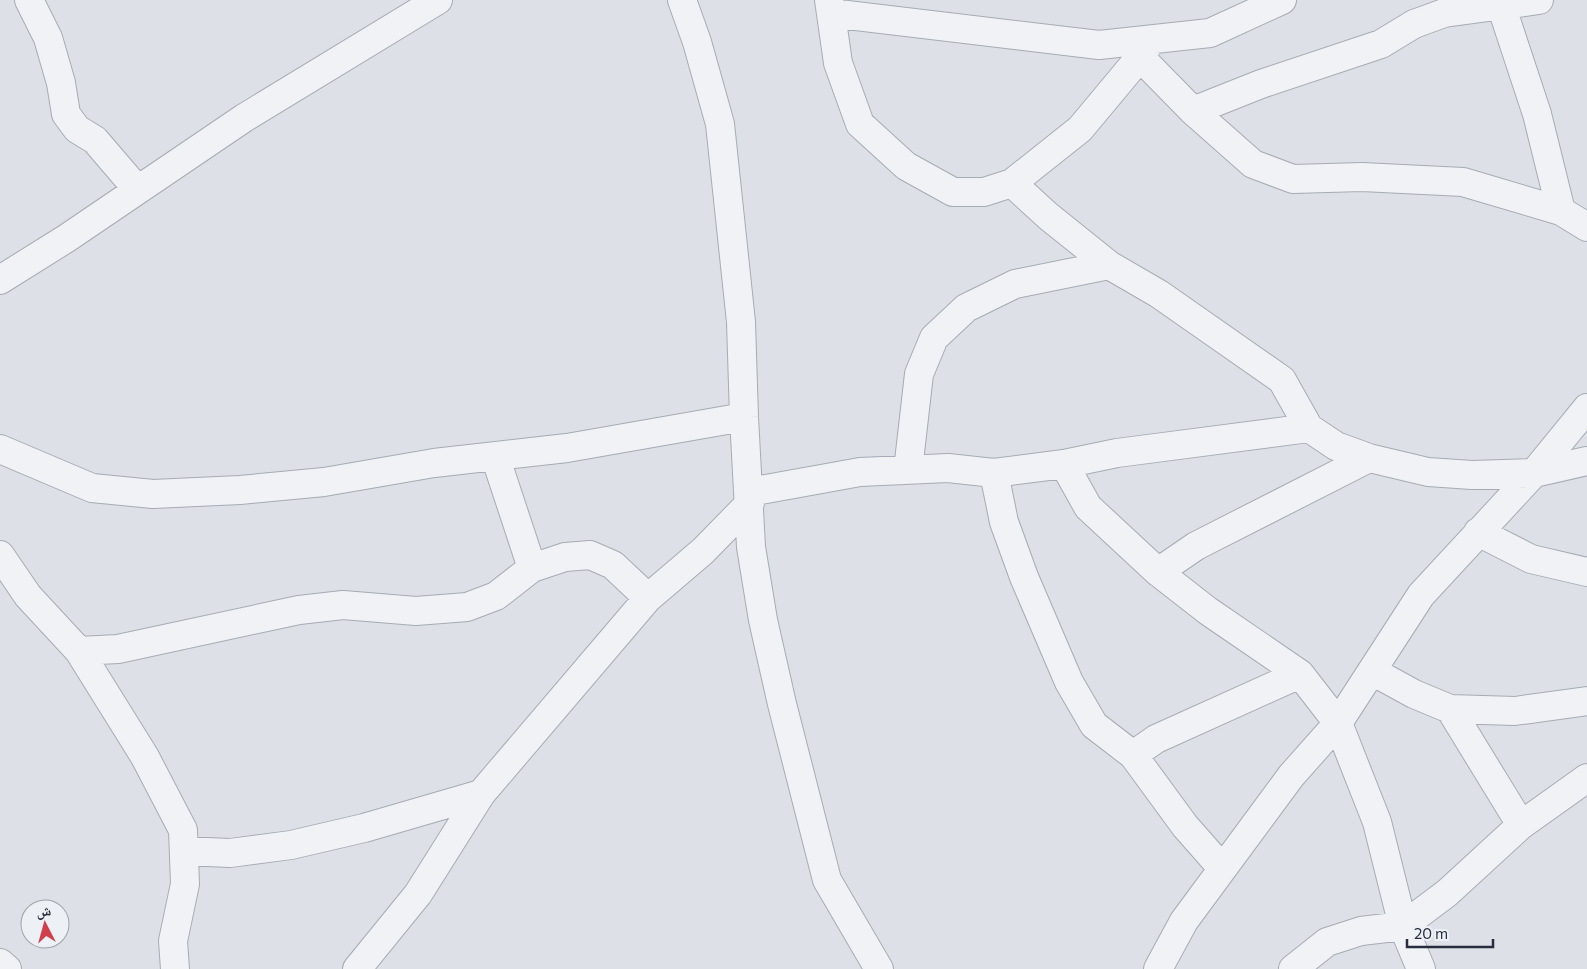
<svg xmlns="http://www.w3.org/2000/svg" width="1587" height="969" font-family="Commissioner,'Noto Naskh Arabic',sans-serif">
<rect width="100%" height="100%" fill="#dde1e7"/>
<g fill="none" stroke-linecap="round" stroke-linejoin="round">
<g stroke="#a6abb4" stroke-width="30">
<path id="minor" d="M29,0l19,38 13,45 5,31 11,15 18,11 42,49
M682,0l15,42 23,82 21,198 3,95 7,130 12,73 19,84 45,176 52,89
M829,0l9,63 22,61 46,42 47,26h31l28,-9 68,-54 60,-72 11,-16
M1501,5l36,109 24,97
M831,13l268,32 111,-12 72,-33
M1140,57l53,54 60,53 40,15 69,-2 101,5 98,29 26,16
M1193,111l68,-27 120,-40 33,-20 30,-11 95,-13
M1012,183l36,33 61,49 50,29 123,86 27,48 27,18 33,12 59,14 44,3 62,-2 53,-12
M0,280l67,-42 177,-120 194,-118
M0,449l92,39 61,6 87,-4 84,-8 110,-19 133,-15 177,-31
M495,456l37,112
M1064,464l24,43 70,65 50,39 92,63 38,49 39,99 26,104 18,43
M908,470l11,-96 15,-36 32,-30 49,-24 94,-19
M994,473l10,49 20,55 45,105 25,43 39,30 52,71 37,42
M749,492l111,-20 88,-4 46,5 70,-9 53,-11 192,-25
M1478,532l53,27 56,13
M0,555l28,41 51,55 66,106 38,73 2,54 -12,57 2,28
M1158,572l38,-26 173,-88
M79,651l39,-2 181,-39 44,-5 73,6 51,-4 29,-11 36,-28 33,-11 25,-2 23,10 35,33
M1372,671l42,23 36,15 65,2 72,-10
M1450,709l71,116
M1133,755l23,-16 144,-65
M184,851l46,2 61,-8 73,-17 117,-34
M0,963l7,6
M357,969l61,-75 63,-100 167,-196 55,-47 47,-48
M1158,969l26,-48 107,-145 47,-53 83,-128 113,-122 53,-65
M1293,969l34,-27 34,-11 42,-5 44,-33 74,-68 66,-47"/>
</g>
<use href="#minor" stroke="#f0f2f6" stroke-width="28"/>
</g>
<g transform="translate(45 924) rotate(354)"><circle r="24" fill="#edf0f5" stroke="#9ea2ac"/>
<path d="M0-4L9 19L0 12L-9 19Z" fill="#cf404a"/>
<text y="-8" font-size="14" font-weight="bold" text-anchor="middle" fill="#272d3e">ش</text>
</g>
<path d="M1407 939v8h86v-8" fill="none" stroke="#272d3e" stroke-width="2.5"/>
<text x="1414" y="939" font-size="15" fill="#272d3e" stroke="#edf0f5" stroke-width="4" paint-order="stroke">20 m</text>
</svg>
